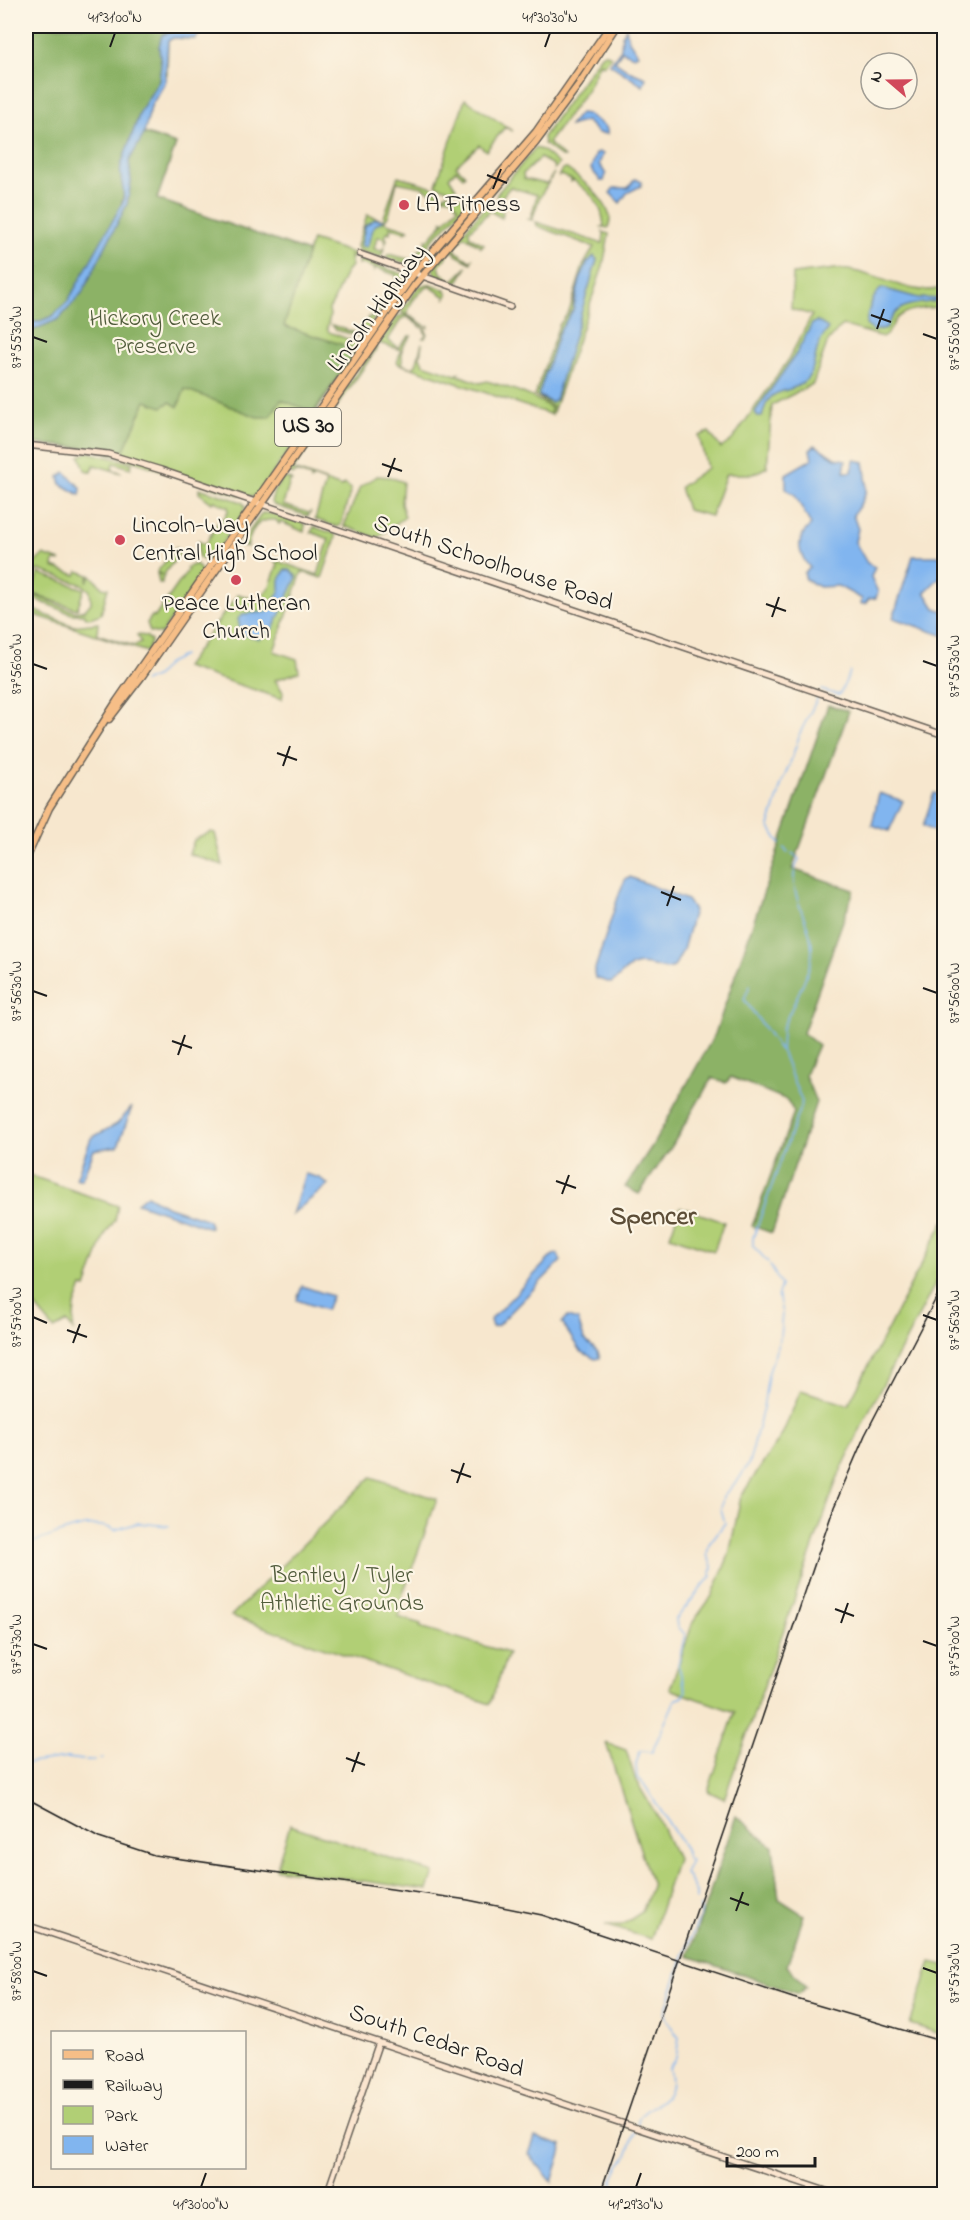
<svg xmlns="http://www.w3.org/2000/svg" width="970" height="2220" font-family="'Indie Flower',sans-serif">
<rect width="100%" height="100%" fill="#fcf5e5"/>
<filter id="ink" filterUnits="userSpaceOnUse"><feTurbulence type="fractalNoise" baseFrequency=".0167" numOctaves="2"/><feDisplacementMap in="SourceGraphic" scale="12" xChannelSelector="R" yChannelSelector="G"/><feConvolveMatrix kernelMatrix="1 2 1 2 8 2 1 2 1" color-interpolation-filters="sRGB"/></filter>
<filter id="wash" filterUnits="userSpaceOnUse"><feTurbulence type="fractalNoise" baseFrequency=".008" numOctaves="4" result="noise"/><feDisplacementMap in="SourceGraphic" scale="24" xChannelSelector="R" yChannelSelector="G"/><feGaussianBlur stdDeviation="1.35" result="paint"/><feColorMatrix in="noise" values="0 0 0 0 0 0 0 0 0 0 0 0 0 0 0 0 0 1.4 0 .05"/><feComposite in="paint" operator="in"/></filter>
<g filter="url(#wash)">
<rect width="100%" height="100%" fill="#f7e7ce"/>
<path fill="#b1cf75" stroke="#667648" stroke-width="1.5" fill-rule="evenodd" d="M26,26h181l-12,13 -22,-1 -5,3 -1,33 -16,32 -7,27 32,11 -19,55 151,53 4,-12 44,14 -3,4 -3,-2 1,10c-11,11 -13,32 -22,43l1,7 -3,12 2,4 29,11 -32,54 33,-52v5l-103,147 -17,-2 -140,-45 -73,-7z
M605,53l6,3 -7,9 -4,-2 -14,28 -38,52 16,14h-3l-17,-13 -1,-7 58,-82z
M465,99l48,32 -8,-4 -19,24 -7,-6 -23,21 9,9 -2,2 -7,-7 -7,7 7,11 -3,3 -17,-6z
M535,148l7,2 17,14 -5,5 -1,-4 -13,-7 -17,16 1,5 23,5 7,-11 -15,26 -7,21 -4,-1 3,-1 6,-23 -27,-8 -9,11v4l5,3 -1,2 -9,-12z
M562,169h5c14,10 52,39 41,59l-6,-1 2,-1c-2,-23 -12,-32 -31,-46l-2,2v-3l-11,-4 -2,2z
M398,176l32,10 10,7 -4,2 -14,-8 -25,-5 -8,33 -5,7 25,8 -4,2 -15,-5v6l-3,-1 -2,6 2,1 -2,6 -1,-7 -7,-1 -3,12 7,2 4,-5 -4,11 -22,-6 -2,-5 10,-31 16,5z
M447,193l18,6 3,5 -34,34 -21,27 -27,-7 2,-4 24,6 15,-19 -2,-2 3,1 15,-17 -1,-3 2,2 14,-15 -6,-9 -10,-1z
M493,203l10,9 -1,6 -12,-7 -21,20 1,6 14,7 -4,4 1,-2 -17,-10 -9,11 1,4 14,10 2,-2 -1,4 -15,-8 -1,-4 -5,1 -11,14 2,7 12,8 14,-14 -10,16 -22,-8 -2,-6 2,-6 53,-59z
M536,222l64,21h3l1,-10 -2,-1 7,2 -6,32 -51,149 -155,-52 4,-13 -22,-7 19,-27 7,-1 20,14 2,4 -2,5h-2l3,-3 -2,-6 -17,-12 -6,2 -13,21 10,8 11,-12h2l-9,12v16l10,4 4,-3 6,-22 -2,14 3,7 33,11 3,-2 -1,2 22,8 7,-2c23,7 44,13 64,27l-1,6 2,-7 -17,-12 24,-70 10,-13 14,-46 11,-19 -57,-21zM597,260l-45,143 -11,-5 -2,-5 20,-61 14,-22 1,-11 13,-36z
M360,259l45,16 -43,62 -26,-7 -4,-5 27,9 4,-12 3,1 2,-6 3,1 12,-17 -1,-3 2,1 13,-18 -1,-6 -20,-7 -2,3v-3l-14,-5 -2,2z
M835,269c35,-1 78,31 109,18v19c-15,3 -35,1 -47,12 -6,6 -5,15 -14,19l-41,-12 -15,18 -14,41 -41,21 -5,62 -13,7h-28l-15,42 -24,-6 -7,-23 27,-19 -8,-32 10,-4 12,16 11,-8 55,-78 25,-47 -21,-6 2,-35z
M427,284l19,6 2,5 -3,4 1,-2 -17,-11c-7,4 -21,16 -21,28l19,13 2,-2 -1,3 -27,-16 17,-25z
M375,347h3l-85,123 49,17 2,-3 7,5 -10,36 -4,2 -22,-8 11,-37 -13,-5 -2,3v-3l-15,-5 -4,3 -4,-5z
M88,452l44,11 -1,5 -17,-5 -2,6 10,4 -28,-8 -2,7 -7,-2 -5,-14z
M377,476l13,1 13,5 -2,22 4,13 -28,21 -33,-12 16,-39z
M287,478l6,3h-3l-7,24 26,8 2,-2 -3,5 -34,-11 -3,-3 3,-11 8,-12z
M199,488l43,14 3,4 -1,6 -35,51 -11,-6v-16l7,4 15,-26 3,1 5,-9v-4l-14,-6 -2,2 -13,-10z
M262,513l13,1 30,10 -1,8 -23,-10 -2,2 -3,-4c-20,-2 -24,10 -29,26l2,1 -9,-2z
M314,527l21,7 1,3 -14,41 -20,-6 -28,79 23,8 2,13 -24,8 8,12 -1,7 -97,-32 53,-73 21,7 11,-15 8,-22 -3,-2 2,-4v3l41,14 11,-36 -18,-7 -1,2z
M176,548l4,4c-3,8 -19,21 -18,31h-3l-2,-10 5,2 -5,-3z
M43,555l18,6h-7l-1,6 23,8 2,-4 11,4 -2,7 4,-7 11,12 6,1 -7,26 -11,4 -6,-2 1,-2h-13l-46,-18v-4l50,20 9,-2 6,-7 -1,-12 -7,-6 -44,-15 -13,5v-4z
M196,564l7,9 -42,61 -11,-2 -3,-9 5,-7 3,1 8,-12 -2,-2 3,1 24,-34 -2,-2z
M38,573l46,16 -7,20 -46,-16z
M26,607l47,19 25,-3 -1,11 37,12 7,-4 -4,-7 9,1 5,5 -4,11 -121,-40z
M211,832l4,1 8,32 -34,-11 5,-14z
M26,1174l92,32 -3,14 -11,16 -18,52 -4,-1 -7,19 -2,24 -6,-8 -13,7 -28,-33 2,-104z
M680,1207l44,15 -10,29 -44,-15z
M944,1221v46l-77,148 -30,64 -113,320 -16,-8 27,-79 -65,-23 23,-67 19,-26 17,-41 12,-59 41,-61 19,-45 47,15z
M371,1477l66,22 -37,103 2,3 -4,12 23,7 -1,3 88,26 -18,51 -259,-88z
M606,1743l20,7 10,31 21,35 20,43 -26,80 -46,-14h17l20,-13 10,-26z
M290,1825l144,48 -6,17 -152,-21z
M931,1962l13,3v70l-34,-11z"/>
<path fill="#8cb266" stroke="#546741" stroke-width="1.5" d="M26,26h168c-10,5 -23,2 -32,9l-3,12 2,18 -2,16 -18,29 -20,55 4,25 -5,19 -52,92 -15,15 -15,6 -12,1z
M144,134l32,10 -19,55 151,53 -24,74 72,23 -1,3 -41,60 -33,-12 -11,17h-13l-72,-28 -7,18 -8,-5 -8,5 -16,-6 -25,55 -31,-8 -64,-5v-110l33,-14 23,-27 45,-88 4,-22 -2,-21z
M828,705l21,6 -57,158 62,21 -51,143 15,12 -13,30 11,27 -44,131 -20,-7 42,-114 -7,-12 -56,-23 -5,6 -14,-5 -40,68 -33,48 -14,-7 27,-41 63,-112z
M736,1816l37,31 6,52 25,16 -17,51 19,21 -8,7 -110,-38z"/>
<path fill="#81b5ef" stroke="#4e6886" stroke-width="1.5" d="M194,26h13l-12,13 -22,-1 -5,3 -3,42 -14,23 -7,28 -15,27 2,21 -4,22 -45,89 -23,26 -33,14v-10l12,-1 15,-6 15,-15 55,-99c3,-13 -5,-24 -2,-37l20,-55 18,-29 2,-16 -2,-18 3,-12z
M626,28l2,11 10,15 -4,2 -12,-5 -7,10 16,11 15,6 -3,8 -33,-22 11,-15 1,-13z
M580,113l7,1 19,13 2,7 -10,-1 -12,-12 -17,5z
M599,152l4,2 -4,10 7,10 -2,7h-3l-10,-12 5,-16z
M635,179l7,3 -1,4 -14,7 -7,10 -10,-10 4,-5h14z
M375,219l9,1 -10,6 -7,21 -6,-1 4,-20z
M594,256l3,4 -42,140 -3,3 -13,-7v-3l20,-61 14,-22 7,-30 7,-17z
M882,288l36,10 26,1c-26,8 -45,-2 -58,29l-12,3 -8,-6c1,-13 6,-29 16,-37z
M817,321l11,7c-2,5 -7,10 -9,16 -5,11 -4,27 -13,36 -19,18 -37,2 -44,37h-4l-3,-5 41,-58 16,-30z
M815,445l20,13 11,2 -2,12h8l2,-12 10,2c4,26 5,31 -11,53l5,14 -3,13 12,21 8,4 -4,10 7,15 -2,6 -7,1 -4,5h-4l1,-5 -24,-13 -18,1 -14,-7 -2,-7 6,-5c-13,-16 -15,-29 1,-43l-16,-30 -9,-6v-15l26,-15 -2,-9z
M65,472l16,16 -1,7 -19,-11 -2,-7z
M913,556h31v17l-19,19 10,16 9,3v25l-51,-18z
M285,570h5l7,7 -24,52 -14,10 -18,-5 -3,-15 5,-5 24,-2 13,-21v-11z
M879,793l24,8 -14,30 -17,-6z
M934,793l10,3v10l-8,24 -3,1 -10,-5z
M630,877l57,23 7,10 -11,40 -9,17c-11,6 -25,-6 -39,-2 -11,3 -15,13 -24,18l-16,-5 -1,-6 26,-81 6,-13z
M132,1107l-14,39 -24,4 -12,29h-6l15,-41 26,-14z
M305,1174l15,4 8,7 -36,29z
M147,1195l19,11 43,14 1,8 -73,-25z
M558,1254l3,7 -64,65 -5,1 -2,-7 63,-65z
M302,1286l30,10 -6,14 -29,-10z
M567,1317l11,3 6,19 14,13 2,6 -5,1 -15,-8 -18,-28z
M535,2137l28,9 -11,36 -23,-28z"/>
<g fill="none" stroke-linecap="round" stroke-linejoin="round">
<path stroke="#81b5ef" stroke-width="1.5" d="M143,682l14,-6 11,-13 15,-7
M821,690l18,5
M840,694l10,-22
M799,735l19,-38
M790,763l9,-26
M784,778l5,-13
M779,792l4,-12
M779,794l-10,32 11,18
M784,848l4,4
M750,986l-6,13 36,51
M768,1262l-15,-16v-8l49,-136 -21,-52 1,-21c8,-19 30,-59 30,-77 1,-31 -30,-62 -13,-93l-7,-6
M26,1544c29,-6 59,-28 89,-14l23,-7 31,3
M100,1759h3
M86,1761h8
M28,1763l40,-5 15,2
M696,1900v-8l-11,-19 6,-13 -4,-3 -2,-8 -41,-65 -7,-6 -1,-14 4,-13 12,1 23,-52 8,-3 3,-6 -8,-26 7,-31 -8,-7 -1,-8 35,-43 1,-10 -5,-11 2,-11 16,-21 -4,-14 2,-13 16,-17 10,-16 14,-55 5,-33 12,-37 2,-25 -4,-19 3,-9 -11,-20
M637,2126l2,-9c19,-19 38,-16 30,-49l7,-10 3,-20 -13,-19 -1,-6 18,-57 18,-42 -1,-8
M613,2194l-1,-13 7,-16 7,-7 10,-28"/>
</g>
</g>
<g filter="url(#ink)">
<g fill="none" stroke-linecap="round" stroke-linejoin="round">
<g stroke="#69635a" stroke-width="8">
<path id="secondary" d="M360,254l150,53
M26,445l82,9 53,16 783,265
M26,1925l809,269
M327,2194l52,-152"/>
</g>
<g stroke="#69635a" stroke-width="9">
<path id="primary" d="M109,719l33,-43 272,-390 122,-144 43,-58 38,-58
M26,859l23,-51 68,-107 298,-429 121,-140 74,-106"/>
</g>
<use href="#secondary" stroke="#fbe5cf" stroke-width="5"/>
<use href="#primary" stroke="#f6be87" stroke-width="6"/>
<path stroke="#1c1c1c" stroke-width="1.5" d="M26,1798l73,39 55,18 314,45 74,15 251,83 151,44
M600,2194l234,-687 31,-72 79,-152"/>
</g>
</g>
<path fill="none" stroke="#1c1c1c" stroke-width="2" d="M110,47l5,-14M545,47l5,-14M487,175l20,8M493,189l8,-20M871,315l20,7M877,329l7,-20M923,334l14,5M33,337l14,5M382,464l20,7M388,477l7,-19M766,604l20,7M772,617l7,-20M923,661l14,5M33,664l14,5M277,753l20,7M283,766l7,-20M661,892l20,8M667,906l7,-20M923,988l14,5M33,991l14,5M172,1041l20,7M178,1055l7,-20M556,1181l20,7M562,1194l7,-19M923,1315l14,5M33,1317l14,6M67,1330l20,7M73,1343l7,-19M451,1470l20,7M457,1483l7,-20M835,1609l19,7M841,1623l7,-20M923,1641l14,5M33,1644l14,5M346,1758l19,7M352,1772l7,-20M730,1898l19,7M736,1911l7,-19M923,1968l14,5M33,1971l14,5M201,2187l5,-14M636,2187l5,-14"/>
<g fill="#d1495b" stroke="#fcf5e5" stroke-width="2">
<circle cx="404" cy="205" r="6"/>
<circle cx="120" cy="540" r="6"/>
<circle cx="236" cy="580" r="6"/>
</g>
<g text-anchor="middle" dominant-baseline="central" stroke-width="4.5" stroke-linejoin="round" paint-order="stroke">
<rect fill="#fcf5e5" stroke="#5f5d58" stroke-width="1.5" x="275" y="408" width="66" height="38" rx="4.5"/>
<g font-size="22" font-weight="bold" fill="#1c1c1c">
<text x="308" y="427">US 30</text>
</g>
<g font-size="24" fill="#1c1c1c" stroke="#fcf5e5" text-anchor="start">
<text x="416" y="205">LA Fitness</text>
<text x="132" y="526">Lincoln-Way<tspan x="132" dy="28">Central High School</tspan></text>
<text x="236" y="604" text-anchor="middle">Peace Lutheran<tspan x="236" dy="28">Church</tspan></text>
</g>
<g font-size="24" fill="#1c1c1c" stroke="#fcf5e5">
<text transform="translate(378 309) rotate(-54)">Lincoln Highway</text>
<text transform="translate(493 564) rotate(19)">South Schoolhouse Road</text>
<text transform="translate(436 2042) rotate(19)">South Cedar Road</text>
</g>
<g font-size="24" fill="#505b3b" stroke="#fcf5e5">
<text x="155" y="319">Hickory Creek<tspan x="155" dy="28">Preserve</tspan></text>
<text x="342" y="1576">Bentley / Tyler<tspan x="342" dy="28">Athletic Grounds</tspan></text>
</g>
<g font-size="26" font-weight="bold" fill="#5c4d37" stroke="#fcf5e5">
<text x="653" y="1218">Spencer</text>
</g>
</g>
<rect width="970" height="2220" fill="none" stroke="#fcf5e5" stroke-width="66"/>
<rect x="51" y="2031" width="195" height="138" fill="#fcf5e5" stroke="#a29e95" stroke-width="1.5"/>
<rect x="63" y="2050" width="30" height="9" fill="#f6be87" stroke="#a29e95" stroke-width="1.5"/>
<text x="105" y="2061" font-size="18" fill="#1c1c1c">Road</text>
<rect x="63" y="2080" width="30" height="9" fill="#1c1c1c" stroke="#a29e95" stroke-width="1.5"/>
<text x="105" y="2091" font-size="18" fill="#1c1c1c">Railway</text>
<rect x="63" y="2106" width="30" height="18" fill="#b1cf75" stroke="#a29e95" stroke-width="1.5"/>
<text x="105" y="2121" font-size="18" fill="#1c1c1c">Park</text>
<rect x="63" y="2136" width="30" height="18" fill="#81b5ef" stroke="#a29e95" stroke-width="1.5"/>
<text x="105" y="2151" font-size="18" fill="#1c1c1c">Water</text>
<g transform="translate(889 81) rotate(290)"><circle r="28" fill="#fcf5e5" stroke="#a29e95" stroke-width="1.5"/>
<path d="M0-4.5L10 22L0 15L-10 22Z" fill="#d1495b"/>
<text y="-9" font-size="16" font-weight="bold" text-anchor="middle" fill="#1c1c1c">N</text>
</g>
<path d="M727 2157v9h88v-9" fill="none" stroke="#1c1c1c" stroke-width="3"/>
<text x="736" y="2157" font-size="18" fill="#1c1c1c" stroke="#fcf5e5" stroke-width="4.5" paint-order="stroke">200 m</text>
<rect x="33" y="33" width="904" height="2154" fill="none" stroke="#1c1c1c" stroke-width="2"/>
<g font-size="15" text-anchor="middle" fill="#1c1c1c">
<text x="115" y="22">41°31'00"N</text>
<text x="550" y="22">41°30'30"N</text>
<text transform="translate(16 337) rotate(-90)" y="5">87°55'30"W</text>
<text transform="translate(954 339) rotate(-90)" y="5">87°55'00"W</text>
<text transform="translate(16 664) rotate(-90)" y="5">87°56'00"W</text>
<text transform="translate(954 666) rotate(-90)" y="5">87°55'30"W</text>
<text transform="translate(16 991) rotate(-90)" y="5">87°56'30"W</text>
<text transform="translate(954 993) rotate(-90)" y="5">87°56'00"W</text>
<text transform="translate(16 1317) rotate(-90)" y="5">87°57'00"W</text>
<text transform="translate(954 1320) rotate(-90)" y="5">87°56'30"W</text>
<text transform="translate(16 1644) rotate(-90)" y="5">87°57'30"W</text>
<text transform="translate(954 1646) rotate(-90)" y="5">87°57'00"W</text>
<text transform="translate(16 1971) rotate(-90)" y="5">87°58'00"W</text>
<text transform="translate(954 1973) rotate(-90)" y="5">87°57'30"W</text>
<text x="201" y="2209">41°30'00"N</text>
<text x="636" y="2209">41°29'30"N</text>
</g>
</svg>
